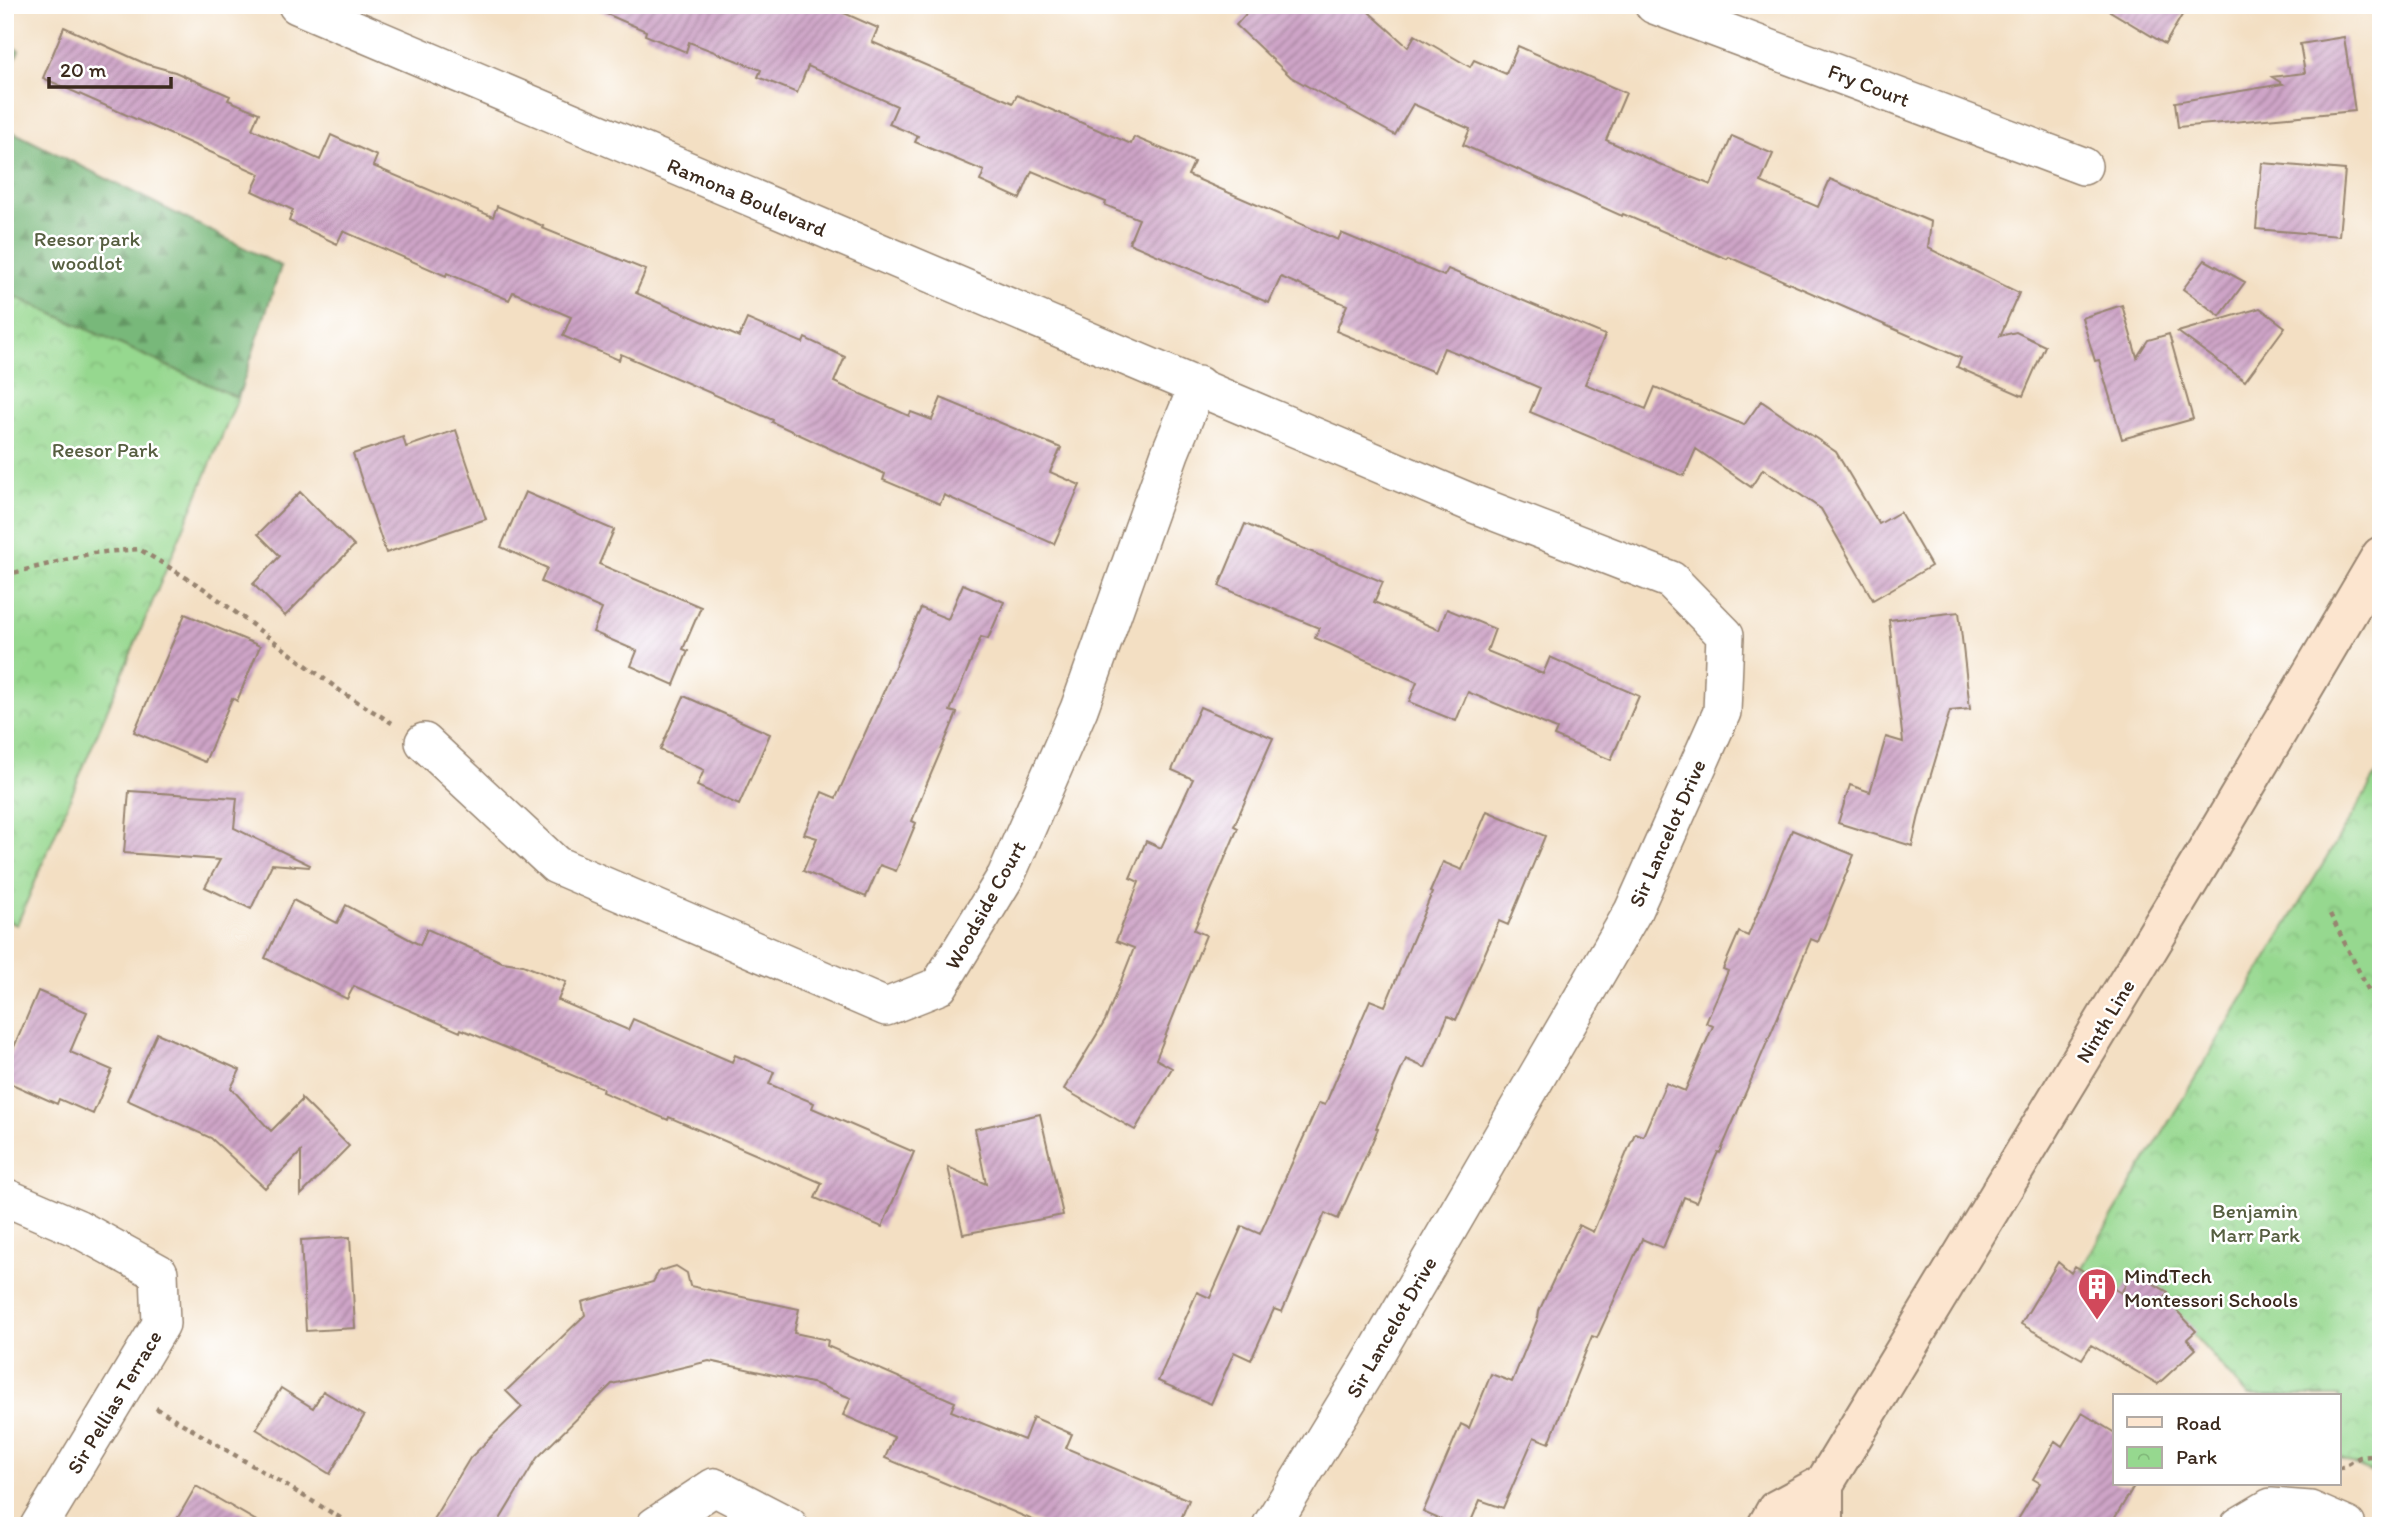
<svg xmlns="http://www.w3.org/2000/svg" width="2386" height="1531" font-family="Itim,sans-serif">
<defs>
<pattern id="forest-firs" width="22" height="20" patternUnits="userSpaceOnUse" patternTransform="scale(1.75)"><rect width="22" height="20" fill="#78b87a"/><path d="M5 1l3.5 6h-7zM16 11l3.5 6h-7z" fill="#649663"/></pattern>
<pattern id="park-crowns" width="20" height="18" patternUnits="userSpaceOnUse" patternTransform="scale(1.75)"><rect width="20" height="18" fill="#96d88f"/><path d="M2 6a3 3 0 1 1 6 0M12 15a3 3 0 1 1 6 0" fill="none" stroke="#82ba7b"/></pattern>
<pattern id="building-hatch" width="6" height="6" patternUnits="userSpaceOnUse" patternTransform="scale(1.75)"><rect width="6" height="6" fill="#cea4c7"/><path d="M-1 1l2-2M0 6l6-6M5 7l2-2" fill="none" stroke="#a886a1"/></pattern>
</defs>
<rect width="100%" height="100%" fill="#fff"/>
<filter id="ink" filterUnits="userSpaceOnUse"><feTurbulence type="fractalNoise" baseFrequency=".0143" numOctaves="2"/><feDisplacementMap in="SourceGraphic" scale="14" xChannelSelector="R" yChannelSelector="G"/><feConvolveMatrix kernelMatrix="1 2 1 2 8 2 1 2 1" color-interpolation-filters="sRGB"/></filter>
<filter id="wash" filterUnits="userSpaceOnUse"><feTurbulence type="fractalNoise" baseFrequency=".00686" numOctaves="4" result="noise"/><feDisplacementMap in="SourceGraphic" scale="28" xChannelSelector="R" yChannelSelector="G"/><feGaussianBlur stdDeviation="1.57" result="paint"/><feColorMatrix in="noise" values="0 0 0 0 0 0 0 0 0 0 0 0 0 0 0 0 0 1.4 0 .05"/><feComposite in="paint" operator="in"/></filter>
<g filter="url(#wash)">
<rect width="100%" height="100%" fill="#f3dfc3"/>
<path fill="url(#forest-firs)" stroke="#5a714c" stroke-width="2" d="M5,44l14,6 -14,34z
M5,128l276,138 -43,132 -233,-106z"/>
<path fill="url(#park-crowns)" stroke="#688156" stroke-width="2" d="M5,292l233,106 -221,527 -12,-5z
M2381,767v710l-42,-19v-62h-91l-59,-66 -108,-61z"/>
<g id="blocks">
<path fill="url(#building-hatch)" d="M586,5h240l52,23 -6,14 141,61 4,-8 114,49 3,-7 60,25 -6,13 150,65 3,-7 103,43 4,-7 157,66 -20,49 61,25 9,-22 89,38 17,-24 75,51 43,72 21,-12 31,54 -58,34 -52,-91 -58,-40 -12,18 -55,-38 -12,27 -154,-64 10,-24 -65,-28 -31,-12 -10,24 -98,-41 11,-26 -66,-28 -12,26 -140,-60 10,-24 -34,-14 1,-3 -74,-31 -12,28 -40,-18 4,-10 -69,-29 3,-6 -29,-12 8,-18 -89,-40 -11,27 -39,-16 3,-7 -72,-28 -3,10 -41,-17 1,-4z
M1254,5h107l47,42 7,-12 55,32 4,-7 32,14 12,-28 108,47 -20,47 60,27 45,18 21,-49 41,18 -12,28 57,25 12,-28 101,43 -3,26 91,45 -19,43 16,-4 29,14 -22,50 -66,-29 4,-9 -232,-101 -2,2 -104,-45 -1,2 -159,-71 7,-16 -57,-25 -18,31 -104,-58 -55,-52z
M2100,5h88l-23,39z
M64,27l82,37 29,8 55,24 -2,4 31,13 -7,16 68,31 11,-25 46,21 -4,10 120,51 4,-11 46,20 -1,2 104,42 -10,23 103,44 8,-18 56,24 2,-5 40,19 -11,25 75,34 2,-4 21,8 9,-22 120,50 -11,24 30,13 -26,59 -110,-49 -4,9 -57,-24 2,-6 -113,-52 1,-2 -152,-66 -2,6 -56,-24 8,-19 -58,-25 -4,8 -62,-27 -1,3 -103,-45 -6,13 -48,-23 4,-11 -41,-19 8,-17 -217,-96z
M2344,37l11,74 -177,16 -3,-25 108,-18 -11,-7 33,-4 -5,-29z
M2262,163l83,7 -6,66 -83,-7z
M2205,260l40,22 -25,34 -37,-27z
M2122,305l15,52 11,-17 21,-6 24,85 -71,20 -23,-79 -4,1 -13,-43z
M2260,308l25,19 -40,54 -67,-49z
M456,430l30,89 -100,34 -33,-99 50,-17 3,10z
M300,492l54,54 -69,70 -32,-32 27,-28 -22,-22z
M525,492l89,38 -15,34 102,43 -18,42 5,2 -14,34 -43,-19 6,-15 -44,-19 9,-23 -61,-27 6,-14 -46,-21z
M1245,524l138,58 -9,20 65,28 8,-21 48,20 -8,22 56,23 7,-17 89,39 -28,64 -57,-24 3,-7 -89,-37 -12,29 -47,-19 8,-20 -102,-44 4,-10 -100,-42z
M963,584l41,18 -16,37 -7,-2 -31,74 7,2 -32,75 -13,33 4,2 -20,48 -16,-6 -14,32 -63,-26 14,-33 -13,-4 18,-42 14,6 85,-190 27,11z
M1959,612l11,97 -20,2 -30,100 -8,35 -74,-23 12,-38 20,7 16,-55 17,5 -14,-122z
M185,614l75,32 -23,55 -5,-3 -27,64 -71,-30z
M684,696l86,38 -31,71 -42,-19 7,-16 -44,-20z
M1200,707l73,31 -39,88 4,2 -44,102 12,5 -50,124 16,9 -37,62 -71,-41 41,-68 29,-73 -18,-7 23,-59 -9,-4 16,-37 15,7 32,-69 -21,-9z
M129,791l108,7 -3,30 76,37 -1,2 -37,-3 -21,45 -46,-22 15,-27 -96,-7z
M1487,811l58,25 -37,89 -9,-4 -43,99 -8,-4 -23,52 -19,-9 -30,69 2,1 -40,90 -13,-6 -43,99 -8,-3 -23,51 -17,-8 -23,52 -53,-23 39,-89 13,6 32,-72 18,8 59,-131 6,2 45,-105 15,6 47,-113 -2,-1 13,-30 19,8z
M1792,830l62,25 -36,87 -7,-3 -91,214 -2,-1 -22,50 -12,-5 -21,51 -21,-9 -45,99 -5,-2 -43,107 -15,-6 -31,71 -23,-8 -11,26h-14l-32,-14 38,-88 8,4 22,-54 21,8 26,-64 1,-7 40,-86 14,7 42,-99 8,3 23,-53 19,8 28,-65 -7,-3 22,-52 -5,-2 16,-37 9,4z
M293,900l44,23 9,-18 74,40 7,-16 75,33 21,3 43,17 -8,18 70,30 5,-11 99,43 3,-7 39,17 -5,12 45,19 -2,5 102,44 -32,75 -67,-29 7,-15 -153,-66 -1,3 -66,-28 1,-4 -142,-59 -1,3 -106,-46 -7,13 -82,-41z
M38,991l49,21 -17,40 42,18 -19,44 -34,-15 -2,5 -52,-23v-13z
M157,1033l83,37 -9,18 40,43 30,-30v-3l48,48 -48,49v-43l-36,36 -54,-50 -84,-38z
M1040,1114l23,101 -100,19 -15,-67 38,17 -11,-55z
M350,1237l5,91 -49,3 -5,-91z
M2058,1262l13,11 4,-7 46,27 12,-21 35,20 -3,6 31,33 -9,8 9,10 -38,35 -67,-39 -9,14 -61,-35z
M676,1266l11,7 3,13 109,23 -5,24 34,7 -1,6 128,56 -4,9 73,29 9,-23 39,17 -6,14 123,52 -11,26h-131l-162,-68 9,-21 -51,-22 8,-17 -35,-14 -107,-23 -97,23 -75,74 -41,68h-67l41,-68 52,-51 -16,-16 79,-76 -3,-13 71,-20 6,-11z
M281,1388l32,20 10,-17 41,25 -34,58 -74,-45z
M2082,1413l33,20v51l19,2 -24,40h-96l26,-43 -7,-4 22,-38 7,5z
M196,1486l69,40h-92z"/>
</g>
</g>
<g filter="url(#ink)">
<use href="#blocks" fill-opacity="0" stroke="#978470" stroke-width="2"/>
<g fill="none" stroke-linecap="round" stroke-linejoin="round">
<g stroke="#978470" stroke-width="40">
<path id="minor" d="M297,5l1177,499 197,76 54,55 -3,77 -89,199 -266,458 -96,157
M1654,5l429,161
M424,742l132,123 330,142 53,-21 67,-110 73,-167 91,-256 28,-68
M5,1197l72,31 82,45 2,51 -122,202
M655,1526l59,-39 75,39
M2239,1526l32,-19 39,3 37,16"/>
</g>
<g stroke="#978470" stroke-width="42">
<path id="secondary" d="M1767,1526l9,-16 48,-26
M1824,1526v-42l379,-626 178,-302"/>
</g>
<path stroke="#978470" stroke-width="4.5" stroke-dasharray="5 5" stroke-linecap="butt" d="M5,575l88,-22 46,-4 64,39 140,105 49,30
M2330,914l39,77 12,9
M156,1408l198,118
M2339,1469l21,-12 21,-2"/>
<use href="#minor" stroke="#fff" stroke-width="37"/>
<use href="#secondary" stroke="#fce5cf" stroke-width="38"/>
</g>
</g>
<defs>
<g id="building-pin" transform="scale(2.0125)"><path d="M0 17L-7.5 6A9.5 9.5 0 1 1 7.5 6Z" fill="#d1495b" stroke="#fff"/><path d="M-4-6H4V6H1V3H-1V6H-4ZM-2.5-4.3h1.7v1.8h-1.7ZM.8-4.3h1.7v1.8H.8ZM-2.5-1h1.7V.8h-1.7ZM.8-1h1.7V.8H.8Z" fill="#fff"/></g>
</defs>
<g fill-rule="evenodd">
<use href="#building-pin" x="2097" y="1287"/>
</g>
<g text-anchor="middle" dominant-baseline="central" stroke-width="5" stroke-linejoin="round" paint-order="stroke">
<g font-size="21" fill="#3b2a1e" stroke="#fff">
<text transform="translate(1869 85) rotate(21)">Fry Court</text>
<text transform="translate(747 197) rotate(23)">Ramona Boulevard</text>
<text transform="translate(1667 833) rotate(-66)">Sir Lancelot Drive</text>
<text transform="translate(985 905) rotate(-61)">Woodside Court</text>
<text transform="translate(2105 1021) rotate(-59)">Ninth Line</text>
<text transform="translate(1391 1327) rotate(-60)">Sir Lancelot Drive</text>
<text transform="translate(114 1402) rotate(-59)">Sir Pellias Terrace</text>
</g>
<g font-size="21" fill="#565e40" stroke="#fff">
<text x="87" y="238">Reesor park<tspan x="87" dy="24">woodlot</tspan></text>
<text x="105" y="449">Reesor Park</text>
<text x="2255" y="1210">Benjamin<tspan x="2255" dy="24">Marr Park</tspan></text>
</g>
<g font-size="21" fill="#3b2a1e" stroke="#fff" text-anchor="start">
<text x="2124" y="1275">MindTech<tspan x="2124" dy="24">Montessori Schools</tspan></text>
</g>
</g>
<rect width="2386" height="1531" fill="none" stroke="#fff" stroke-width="28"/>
<rect x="2113" y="1394" width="228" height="91" fill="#ffffff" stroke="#b1aaa5" stroke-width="2"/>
<rect x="2127" y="1417" width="35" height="10" fill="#fce5cf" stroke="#b1aaa5" stroke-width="2"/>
<text x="2176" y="1430" font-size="21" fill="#3b2a1e">Road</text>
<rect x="2127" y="1447" width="35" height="21" fill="url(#park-crowns)" stroke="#b1aaa5" stroke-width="2"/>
<text x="2176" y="1464" font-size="21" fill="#3b2a1e">Park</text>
<path d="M49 77v10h122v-10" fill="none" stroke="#3b2a1e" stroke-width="3.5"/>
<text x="60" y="77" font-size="21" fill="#3b2a1e" stroke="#ffffff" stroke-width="5" paint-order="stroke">20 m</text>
</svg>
